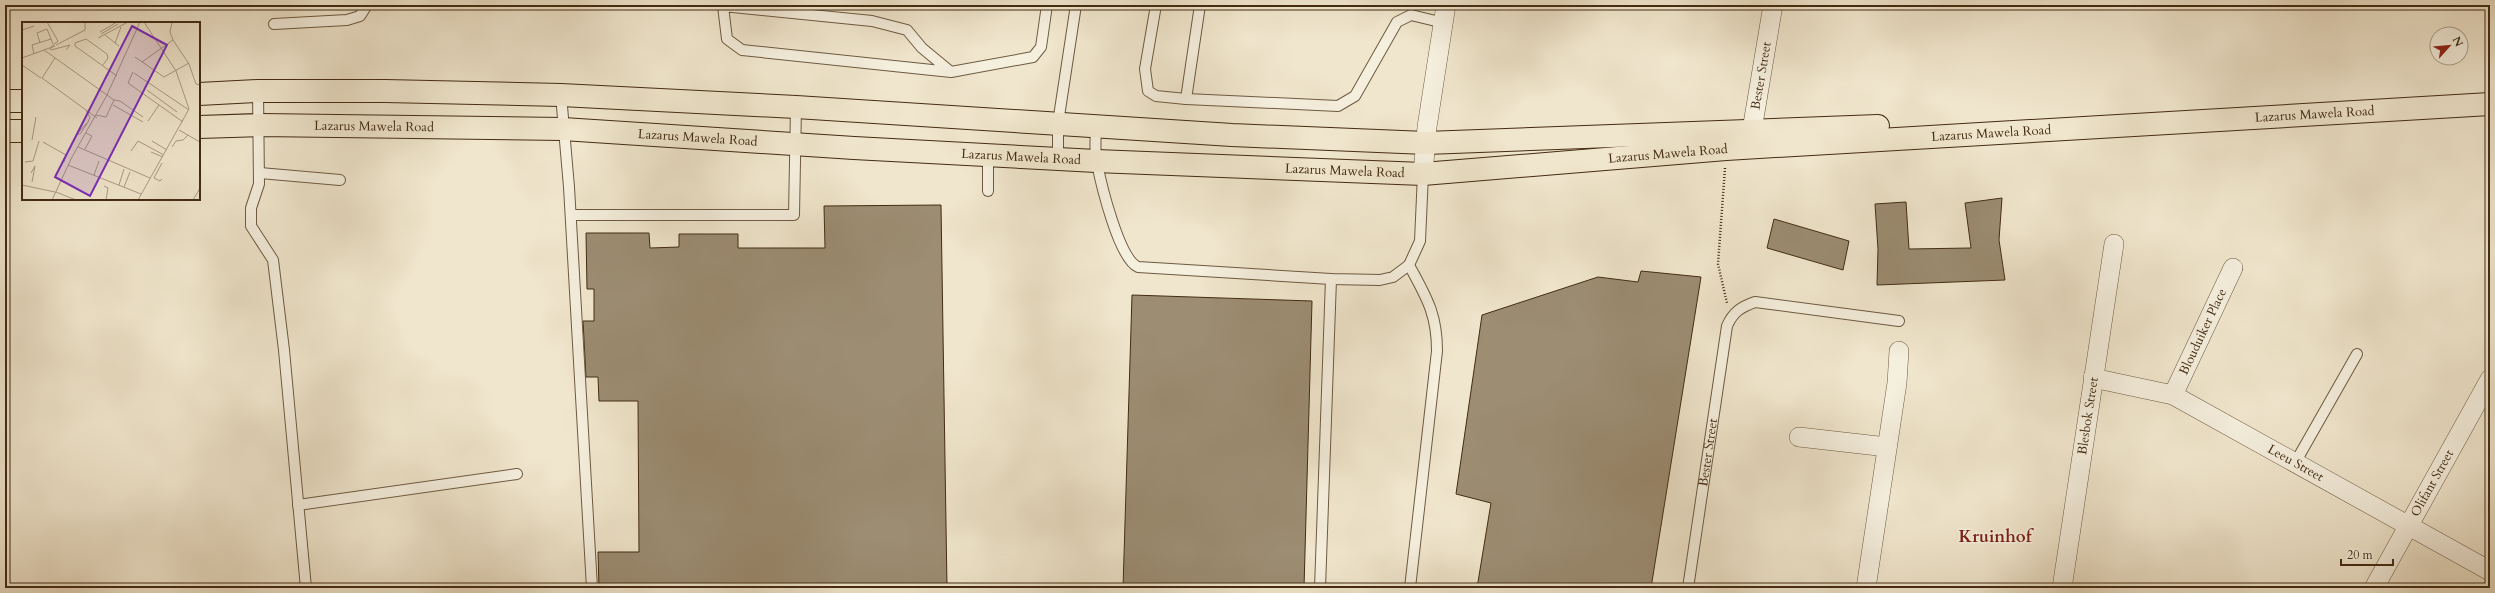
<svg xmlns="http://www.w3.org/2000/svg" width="2495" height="593" font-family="Cardo,serif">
<rect width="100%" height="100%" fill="#f0e6cd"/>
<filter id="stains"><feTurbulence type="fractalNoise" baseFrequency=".005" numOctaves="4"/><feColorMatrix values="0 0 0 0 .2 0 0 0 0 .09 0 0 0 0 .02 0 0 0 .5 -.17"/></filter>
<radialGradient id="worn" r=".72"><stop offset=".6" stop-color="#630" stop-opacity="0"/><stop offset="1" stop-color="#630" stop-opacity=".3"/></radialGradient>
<path fill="#9c8d73" stroke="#422c12" d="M2002,198l-3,42 6,40 -128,5 1,-36 -3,-45 31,-2 3,47 62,-1 -6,-45z
M941,205l6,383h-348l-1,-36h41l-1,-151h-39l-1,-24h-12l-3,-56h11v-32h-7l-1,-56h63l1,15 29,-1v-13h59v14h87l-1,-42z
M1774,219l75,22 -6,29 -76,-22z
M1641,271l60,6 -50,311h-174l14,-85 -35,-9 26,-179 116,-38 40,5z
M1132,295l180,6 -8,287h-181z"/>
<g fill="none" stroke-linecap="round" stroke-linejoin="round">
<g stroke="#6e5a41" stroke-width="12">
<g id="service">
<path d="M1156,5l-11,64 3,22 8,5 30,3 152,7 17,-10 42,-74 14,-7 33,8"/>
<path d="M274,24l73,-4 13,-4 7,-11"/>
<path d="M951,72l-29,-24 -15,-18 -35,-9 -149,-15 4,33 15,11 209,22 82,-15 8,-10 6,-42"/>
<path d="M258,91l1,93 -8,24v18l22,34 11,90 22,238"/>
<path d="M561,95l8,92 23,401"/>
<path d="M1186,99l14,-94"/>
<path d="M1096,125c0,12 -2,26 1,38 4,21 22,96 41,104l193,12 49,1 13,-3 16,-12 11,-24 3,-67"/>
<path d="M1058,159v-36l18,-118"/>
<path d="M260,173l80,7"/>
<path d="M988,191v-36"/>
<path d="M571,215h223l2,-108"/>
<path d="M1409,265c17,32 28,48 28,86l-27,237"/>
<path d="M2295,463l62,-109"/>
<path d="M298,505l219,-31"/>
<path d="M1320,588l11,-309"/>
<path id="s1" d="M1688,588l39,-262c6,-14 14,-19 28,-24l144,19"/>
</g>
</g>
<g stroke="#6e5a41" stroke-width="20">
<g id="minor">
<path id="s2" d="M1753,144l-1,-14 21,-125"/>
<path d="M1423,174l4,-47 19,-122"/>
<path id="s3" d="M2093,378l80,17 317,176"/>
<path id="s4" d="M2173,395l60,-127"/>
<path d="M1799,437l88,10"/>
<path d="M1866,588l31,-205 2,-32"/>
<path id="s5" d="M2062,588l52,-344"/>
<path id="s6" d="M2374,588l116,-209"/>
</g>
</g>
<g stroke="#422c12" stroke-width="24">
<g id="primary">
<path d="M199,94l59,-3h127l176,4 235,12 436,28 194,8 452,-17"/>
<path d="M5,101h18"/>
<path id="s7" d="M199,127l61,-2 303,4 291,19 242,13 327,13 303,-25 764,-45"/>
<path d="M5,131h18"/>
</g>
</g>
<path stroke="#422c12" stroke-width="2.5" stroke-dasharray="1 2" stroke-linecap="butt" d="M1725,168l-7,96 9,39"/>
<use href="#service" stroke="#f5efde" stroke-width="10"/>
<use href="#minor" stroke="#f5efde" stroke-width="19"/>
<use href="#primary" stroke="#f0e6cd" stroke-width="22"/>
</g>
<g text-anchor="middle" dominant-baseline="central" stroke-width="3" stroke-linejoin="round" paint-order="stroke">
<g font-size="13" fill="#422c12" stroke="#f5efde">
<text stroke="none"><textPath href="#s2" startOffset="69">Bester Street</textPath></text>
<text stroke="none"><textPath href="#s7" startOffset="2119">Lazarus Mawela Road</textPath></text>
<text stroke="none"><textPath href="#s7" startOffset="175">Lazarus Mawela Road</textPath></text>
<text stroke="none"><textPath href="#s7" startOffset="1795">Lazarus Mawela Road</textPath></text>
<text stroke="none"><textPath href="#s7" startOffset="499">Lazarus Mawela Road</textPath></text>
<text stroke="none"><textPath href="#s7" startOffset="1471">Lazarus Mawela Road</textPath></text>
<text stroke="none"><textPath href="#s7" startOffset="823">Lazarus Mawela Road</textPath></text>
<text stroke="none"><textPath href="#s7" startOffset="1147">Lazarus Mawela Road</textPath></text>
<text stroke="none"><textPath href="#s4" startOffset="70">Blouduiker Place</textPath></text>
<text stroke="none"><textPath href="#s5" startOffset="174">Blesbok Street</textPath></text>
<text stroke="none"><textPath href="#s1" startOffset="137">Bester Street</textPath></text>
<text stroke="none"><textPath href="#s3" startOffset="222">Leeu Street</textPath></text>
<text stroke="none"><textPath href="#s6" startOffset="120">Olifant Street</textPath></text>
</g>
<g font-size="17" font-weight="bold" fill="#7a1f14" stroke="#f5efde">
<text x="1995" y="536">Kruinhof</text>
</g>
</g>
<g transform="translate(22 22)">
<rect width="178" height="178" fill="#f0e6cd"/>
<path fill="none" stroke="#aa9c82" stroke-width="1" d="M25,0l11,19 -8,7 1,2 19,-5 -4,5M150,0l-2,10 3,8 16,24 7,20 4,1M0,8l12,-4M78,10l17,-10M79,12l17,-10M83,13l14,11M76,16l30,-16M18,21l-3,-10 10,-4 4,10M93,21l6,-16M34,23l29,-15v-8M22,28l70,50 -8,17 -10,-2M12,32l-2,-9 19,-6 2,5M113,35l29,20 25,-14M0,36l33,-12M33,36l-13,20 55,40M120,40l31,-22M0,43l19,13M81,43l5,-7 -1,-4 -21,-15 -11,4v3l42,30M111,50l-5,11 55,39M112,51l55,37M125,68l30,22M92,78l6,1 23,16M91,83l30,17M126,99l11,-16M157,108l21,12M55,112h3l8,-12 2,-5 -4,-6M55,112l10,-11M10,118l4,-23M130,119l15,9M21,120l23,13 -2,7M56,125l72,31M150,125l4,-6 7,-1 5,-5M63,127l7,-13 -6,-3M109,129l7,-10 26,14M129,130l12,5M3,140l8,-1 6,-20M46,143l73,29M9,151l4,-7 -3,16M72,153l5,-14M140,157l-2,2 -6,-3 8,-15M0,163l33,7M97,163l5,-16M82,164l4,2 -2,12M102,165l6,-15M34,170l20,8M30,178l20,-43 35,-62 33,-73M116,178l51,-91 -13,-38 -32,-49M171,178l7,-12"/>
<path fill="#7b2cbf" fill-opacity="0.15" stroke="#7b2cbf" stroke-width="2" d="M110,4l35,19 -77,151 -35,-19z"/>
<rect width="178" height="178" fill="none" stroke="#422c12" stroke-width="2"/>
</g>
<rect width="2495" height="593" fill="none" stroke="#f0e6cd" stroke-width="20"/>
<rect x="6" y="6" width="2483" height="581" fill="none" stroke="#422c12" stroke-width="2"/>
<rect x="10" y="10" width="2475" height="573" fill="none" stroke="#422c12"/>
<g transform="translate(2449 46) rotate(63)"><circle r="19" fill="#f5efde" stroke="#ada18c"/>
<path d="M0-3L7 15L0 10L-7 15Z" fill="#8f2418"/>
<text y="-6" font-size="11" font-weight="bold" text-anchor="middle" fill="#422c12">N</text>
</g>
<path d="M2341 559v6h52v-6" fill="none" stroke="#422c12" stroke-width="2"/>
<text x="2347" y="559" font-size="12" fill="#422c12" stroke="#f5efde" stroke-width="3" paint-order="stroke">20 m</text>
<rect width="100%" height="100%" filter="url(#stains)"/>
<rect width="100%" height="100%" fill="url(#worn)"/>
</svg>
